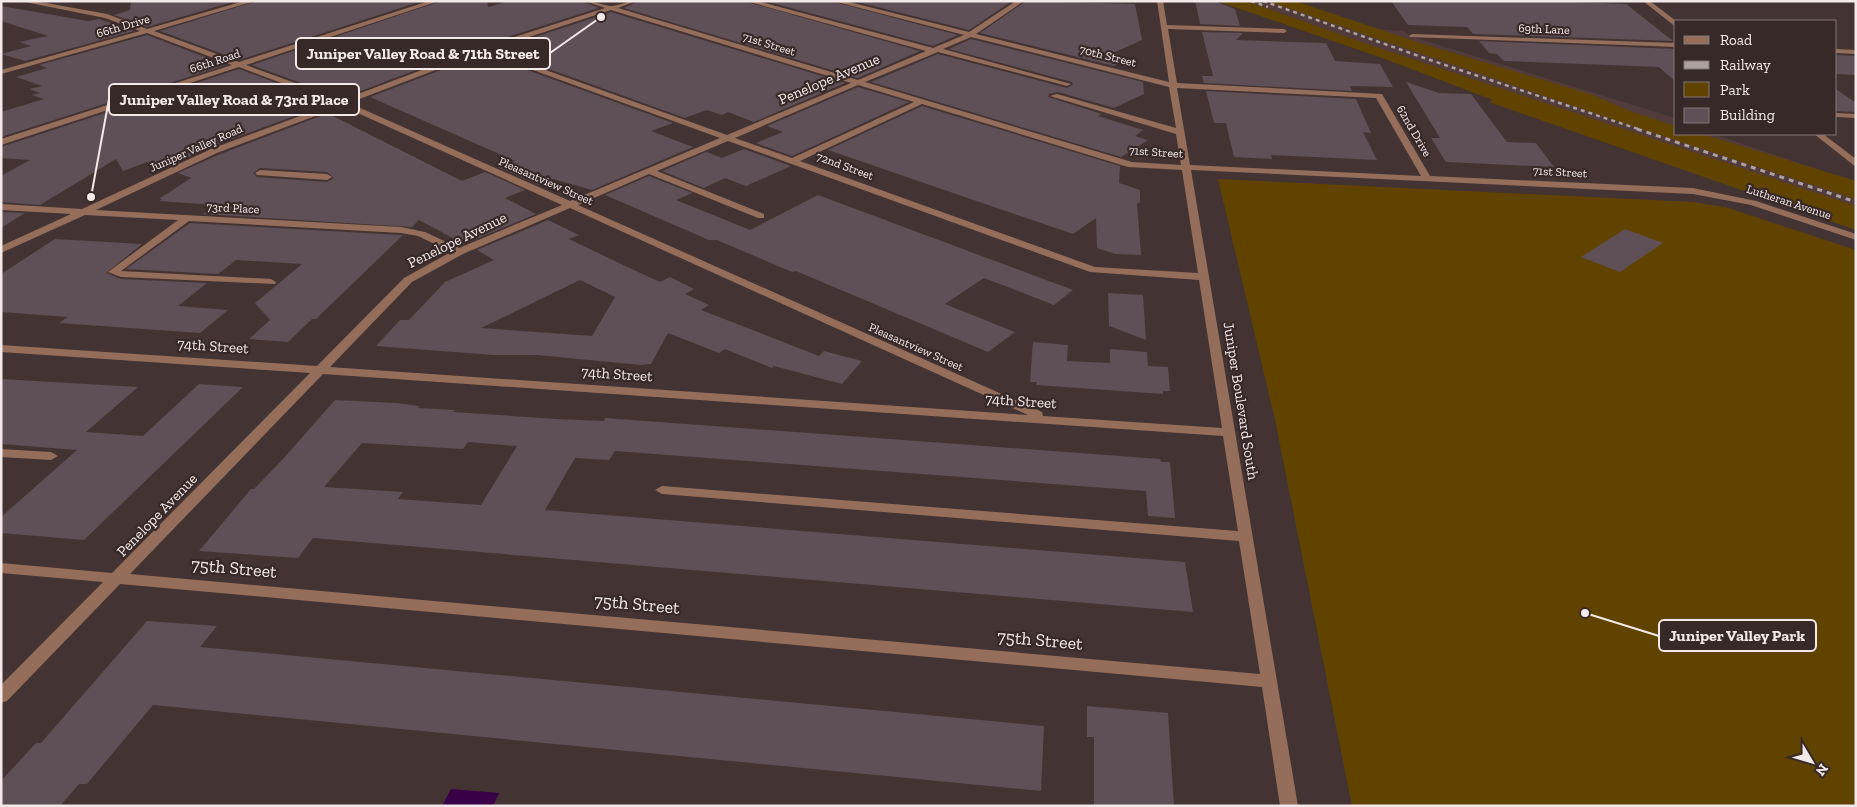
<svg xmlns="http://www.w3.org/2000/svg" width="1857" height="807" font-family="'Zilla Slab',serif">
<rect width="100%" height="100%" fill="#433333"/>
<path fill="#513b3b" d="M1217,1h77l71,27 39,3 6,5 259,80 7,3v15h37l143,48v45l-93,-30 -385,-142z"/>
<path fill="#614300" d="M1217,1h29l118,42 492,163v24l-367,-128 4,-2 -111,-42z
M1267,1h28l125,42 170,51 42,18 44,14v8h26l154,47v18l-212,-69z
M1218,179l475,23 32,5 131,43v556h-504l-77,-386z"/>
<path fill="#390047" d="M451,789l48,4 -6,13h-51z"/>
<path fill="#5f5057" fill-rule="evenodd" d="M131,1h105l-89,26 -33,-12 16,-5z
M257,1h165l-183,59 -79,-29z
M441,1h46l1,6 21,-6h74l16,7 -120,38 -121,46 -11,-5 -5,11 -90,-33z
M638,1h106l176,50 -62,27 -234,-70z
M765,1h66l127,34 -25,11z
M854,1h158l-43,29z
M1026,1l109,3 7,36 -29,13 6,1 -3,2 13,3 -15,7 -134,-33z
M1195,1h19l21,8 5,17 -40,-2z
M1391,1h157l78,3 47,37 -200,-7 -6,-7 -59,-2z
M1,6l87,15 11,-2 35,12 -109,30 -24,-7 30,-8 -12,-4 29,-6 -47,-15z
M611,12l234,71 -91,39 -26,-10 -6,3 -15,-5 -22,8 -189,-68z
M1202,32l41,1 -7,7 90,3 9,18 45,3 13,23 -43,-1 2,5 -148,-8 -2,-7h11z
M147,35l79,30 -225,72v-25l43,-13 -12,-4 8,-2 -11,-4 13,-3 -26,-9 31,-9 -8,-3z
M971,39l172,43 1,12 -30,14 -56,-16 -9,2 -1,3 54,17 -4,2 45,14 -8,6 13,4 -27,17 -250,-75 67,-28 129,34 6,-3 -1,-3 -123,-33z
M1479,41l197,8v33l-17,-15 -155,-6 -7,-7 -8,-1z
M483,54l190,69 -22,8 42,16 -101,43 -39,-11 -14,6 -41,-18 17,-6 -145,-64z
M1836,55l20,1v19l-20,-1z
M239,69l91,34 -120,44 -45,21 -18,-6 -24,9 -7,-12 -76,46 -39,-3v-26l29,-16 -29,-2v-11z
M1406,82l33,11 32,1 36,48 29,1 18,24 -108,-5 -15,-24h9z
M858,87l51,15 -117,54 -36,-13 27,-11 -16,-6z
M1836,89l20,14v9l-20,-1z
M1206,91l150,8 15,34 -8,-1 14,28 -106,-5 1,4 -38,-2 -8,-34h-12z
M922,106l198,60 -1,17 21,7v12l-3,2 4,51 -26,-1 -18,-6 -1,-30 -23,16 -245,-84z
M336,110l-3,6 129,65 23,-9 40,18 -20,8 31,16 -72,30 -45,-24 -7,7 -209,-13 12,-9 -56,-4 3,-2h-3l32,-21 -13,-5 40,-18zM260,168l67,4 7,6 -7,4 -70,-5 -4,-4z
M744,149l47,17 -45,20 -21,-8 -21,10 -42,-17 44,-19 16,6z
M649,176l43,17 -16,7 74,30 68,-35 255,95 -19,15 -70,-27 -39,26 70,28 -27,20 -192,-81 -4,1 -75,-32h-8l-104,-45z
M1,212l24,1 -24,15z
M548,220l31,15 -10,4 52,25 39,18 10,-5 24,12 -9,5 24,11 -8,5 118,46 5,-5 38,10 -20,23 -68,-18 -2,2 -47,-19 -6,4 -51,-20 -17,31 -10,1 -104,-10h-44l-117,-9 24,-26h9l36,-38 49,-22 -17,-10zM580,280l35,17 -23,39 -111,-8z
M190,223l211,12h2l-87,84h-4l-24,23 -39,-3 21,-19 -15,-17 47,-39 -66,-4 -18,14 -92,-5z
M1625,229l38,14 -43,29 -39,-15z
M55,239l87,5 -36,29 15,6 86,4 -29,23 50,4 -28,23 -141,-10 9,-6 -67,-5v-38z
M1108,293l35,2 3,45 -37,-14z
M1033,342l35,3 -1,16 43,2v-14l37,3 1,14 20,1 2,24h-7v3l-127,-9 1,-3h-7z
M1,379l137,8 -52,45 57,4 56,-52 44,3 -159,153 -83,-7v-16l76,-67 -76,-6z
M335,400l61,3 23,3 -1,2 37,2 -2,2 103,7 48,2 1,-3 555,41 1,3h9l5,56 -27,-2 -2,-25 -531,-40 -6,9 -34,-2 -30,52 640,52 8,50 -880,-74 -15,20 -99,-7 52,-62h3l29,-30zM468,442l49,4 -36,59 -83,-6 5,-7 -79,-5 38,-44 101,6z
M147,621l70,5 -17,21 844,79 -3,65 -888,-86 -66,79h-8l-19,22h-59v-25l35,-38h5z
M1087,706l81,7 6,93h-80v-69h-7z"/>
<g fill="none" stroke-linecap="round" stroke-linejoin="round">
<path fill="#946e5a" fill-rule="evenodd" d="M20,1h15l72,13 40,15 97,-28h11l-101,30 85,31 190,-61h10l-193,64 96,35 138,-52 125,-40 -20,-7c9,0 20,5 27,5 9,-1 15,-5 24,-5l-18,7 240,72 68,-29 -180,-50h11l176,47 31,-13 -131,-34h12l124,31 47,-31h8l-48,33 193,48 -12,-81h6l4,24 117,4 3,2 -3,2 -116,-4 9,54 205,11 48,82 263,12 63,13 100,33v6l-105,-35 -58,-11 -502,-24 107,636h-18l-18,-119 -1142,-103 -113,117 -6,2v-18l102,-103 -102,-9v-10l111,10 198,-200 -309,-21v-7l316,21 87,-88 47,-26 -33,-16 -17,-3 -212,-12 -68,50 150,8 5,3 -1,2 -154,-7 -13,-5 70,-52 -93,-5 -84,38v-7l70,-32 -70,-4v-6l81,5 129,-60 124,-46 -96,-36 -238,78v-6l231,-74 -85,-32 -146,41v-4l139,-39 -35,-13zM611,10l240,73 -124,52 -237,-85zM971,37l198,50 7,41 -119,-34 -7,2 126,38 5,31 -49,-3 -267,-80 73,-30 129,34 4,-2 -128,-35zM483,52l237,86 -150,63 -221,-98zM858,85l56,17 -122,56 -57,-20zM1177,88l199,10 45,78 -231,-11zM922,104l206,63 54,3 16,103 -103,-6 -295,-106zM342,106l220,99 -103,43 -34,-16 -24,-5 -305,-17 121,-57zM728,141l362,131 109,8 23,148 -179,-12 -1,-4 -464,-207 71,-31 109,44h6v-4l-107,-43zM570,208l458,207 -698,-48 82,-85 51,-28zM323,374l900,62 15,95 -576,-45 -7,4 7,4 577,47 21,133 -1130,-100z
M1643,1h7l26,20v6z
M1412,34l264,9v4l-266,-10 -1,-1z
M1836,49l20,1v4l-20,-1z
M1836,113l20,1v4l-20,-1z
M1814,134h9l33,25v8z
M260,170l67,4 5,3 -5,3 -70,-5 -2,-2z
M1,449l50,3 7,4 -7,4 -50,-3z"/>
<path stroke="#ada0a0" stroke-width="2.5" stroke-dasharray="4 4" stroke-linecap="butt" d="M1251,1l17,6
M1263,1l167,59 211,70"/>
<path stroke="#ada0a0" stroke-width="3" stroke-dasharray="5 5" stroke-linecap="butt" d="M1637,129l219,73"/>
</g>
<g text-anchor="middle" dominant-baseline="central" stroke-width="4.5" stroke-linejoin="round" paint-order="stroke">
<g font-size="12" fill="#f4e9e9" stroke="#382929">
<text transform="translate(123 26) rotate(-16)">66th Drive</text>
<text transform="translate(1544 29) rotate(2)">69th Lane</text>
<text transform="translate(769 44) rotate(17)">71st Street</text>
<text transform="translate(1108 56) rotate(14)">70th Street</text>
<text transform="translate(215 61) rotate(-18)">66th Road</text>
<text transform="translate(1414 131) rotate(60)">62nd Drive</text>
<text transform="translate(196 148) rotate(-24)">Juniper Valley Road</text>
<text transform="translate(1156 152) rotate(4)">71st Street</text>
<text transform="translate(845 166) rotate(20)">72nd Street</text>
<text transform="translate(1560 172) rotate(3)">71st Street</text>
<text transform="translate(546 181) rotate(24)">Pleasantview Street</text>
<text transform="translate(1789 202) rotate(18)">Lutheran Avenue</text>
<text transform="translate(233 208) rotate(3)">73rd Place</text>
<text transform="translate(916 347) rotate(24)">Pleasantview Street</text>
</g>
<g font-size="15" fill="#f4e9e9" stroke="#382929">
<text transform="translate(829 79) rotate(-23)">Penelope Avenue</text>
<text transform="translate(457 240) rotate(-26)">Penelope Avenue</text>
<text transform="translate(213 346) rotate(4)">74th Street</text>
<text transform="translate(617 374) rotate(4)">74th Street</text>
<text transform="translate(1021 401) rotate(4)">74th Street</text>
<text transform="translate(1241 401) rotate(81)">Juniper Boulevard South</text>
<text transform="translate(157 515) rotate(-46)">Penelope Avenue</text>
</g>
<g font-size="18" fill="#f4e9e9" stroke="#382929">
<text transform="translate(234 568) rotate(5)">75th Street</text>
<text transform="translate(637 604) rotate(5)">75th Street</text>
<text transform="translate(1040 640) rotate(5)">75th Street</text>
</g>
</g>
<path fill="none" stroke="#f4e9e9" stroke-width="2" d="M601 17L550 53M91 197L109 99M1585 613L1659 636"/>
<g fill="#f4e9e9" stroke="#382929" stroke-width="2">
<circle cx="601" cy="17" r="5"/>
<circle cx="91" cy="197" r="5"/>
<circle cx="1585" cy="613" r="5"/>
</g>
<g fill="#382929" stroke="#f4e9e9" stroke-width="2">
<rect x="296" y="38" width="254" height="31" rx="5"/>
<rect x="109" y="84" width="250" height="31" rx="5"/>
<rect x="1659" y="620" width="157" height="31" rx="5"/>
</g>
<g font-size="16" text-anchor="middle" font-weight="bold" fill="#f4e9e9">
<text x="423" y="59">Juniper Valley Road &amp; 71th Street</text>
<text x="234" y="105">Juniper Valley Road &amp; 73rd Place</text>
<text x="1737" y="641">Juniper Valley Park</text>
</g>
<rect width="1857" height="807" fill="none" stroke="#f4e9e9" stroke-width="5"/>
<rect x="1674" y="20" width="162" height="115" fill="#382929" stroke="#837676"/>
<rect x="1684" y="36" width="25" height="8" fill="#946e5a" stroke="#837676"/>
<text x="1720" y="45" font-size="15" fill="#f4e9e9">Road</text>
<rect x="1684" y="61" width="25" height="8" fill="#ada0a0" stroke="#837676"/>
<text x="1720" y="70" font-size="15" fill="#f4e9e9">Railway</text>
<rect x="1684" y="82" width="25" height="15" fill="#614300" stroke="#837676"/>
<text x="1720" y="95" font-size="15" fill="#f4e9e9">Park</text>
<rect x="1684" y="108" width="25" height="15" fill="#5f5057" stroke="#837676"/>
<text x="1720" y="120" font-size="15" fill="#f4e9e9">Building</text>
<g transform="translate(1812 762) rotate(128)" stroke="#382929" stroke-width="4" paint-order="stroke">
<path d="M0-4L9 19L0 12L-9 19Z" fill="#f4e9e9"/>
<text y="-8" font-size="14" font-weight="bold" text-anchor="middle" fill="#f4e9e9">N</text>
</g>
</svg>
